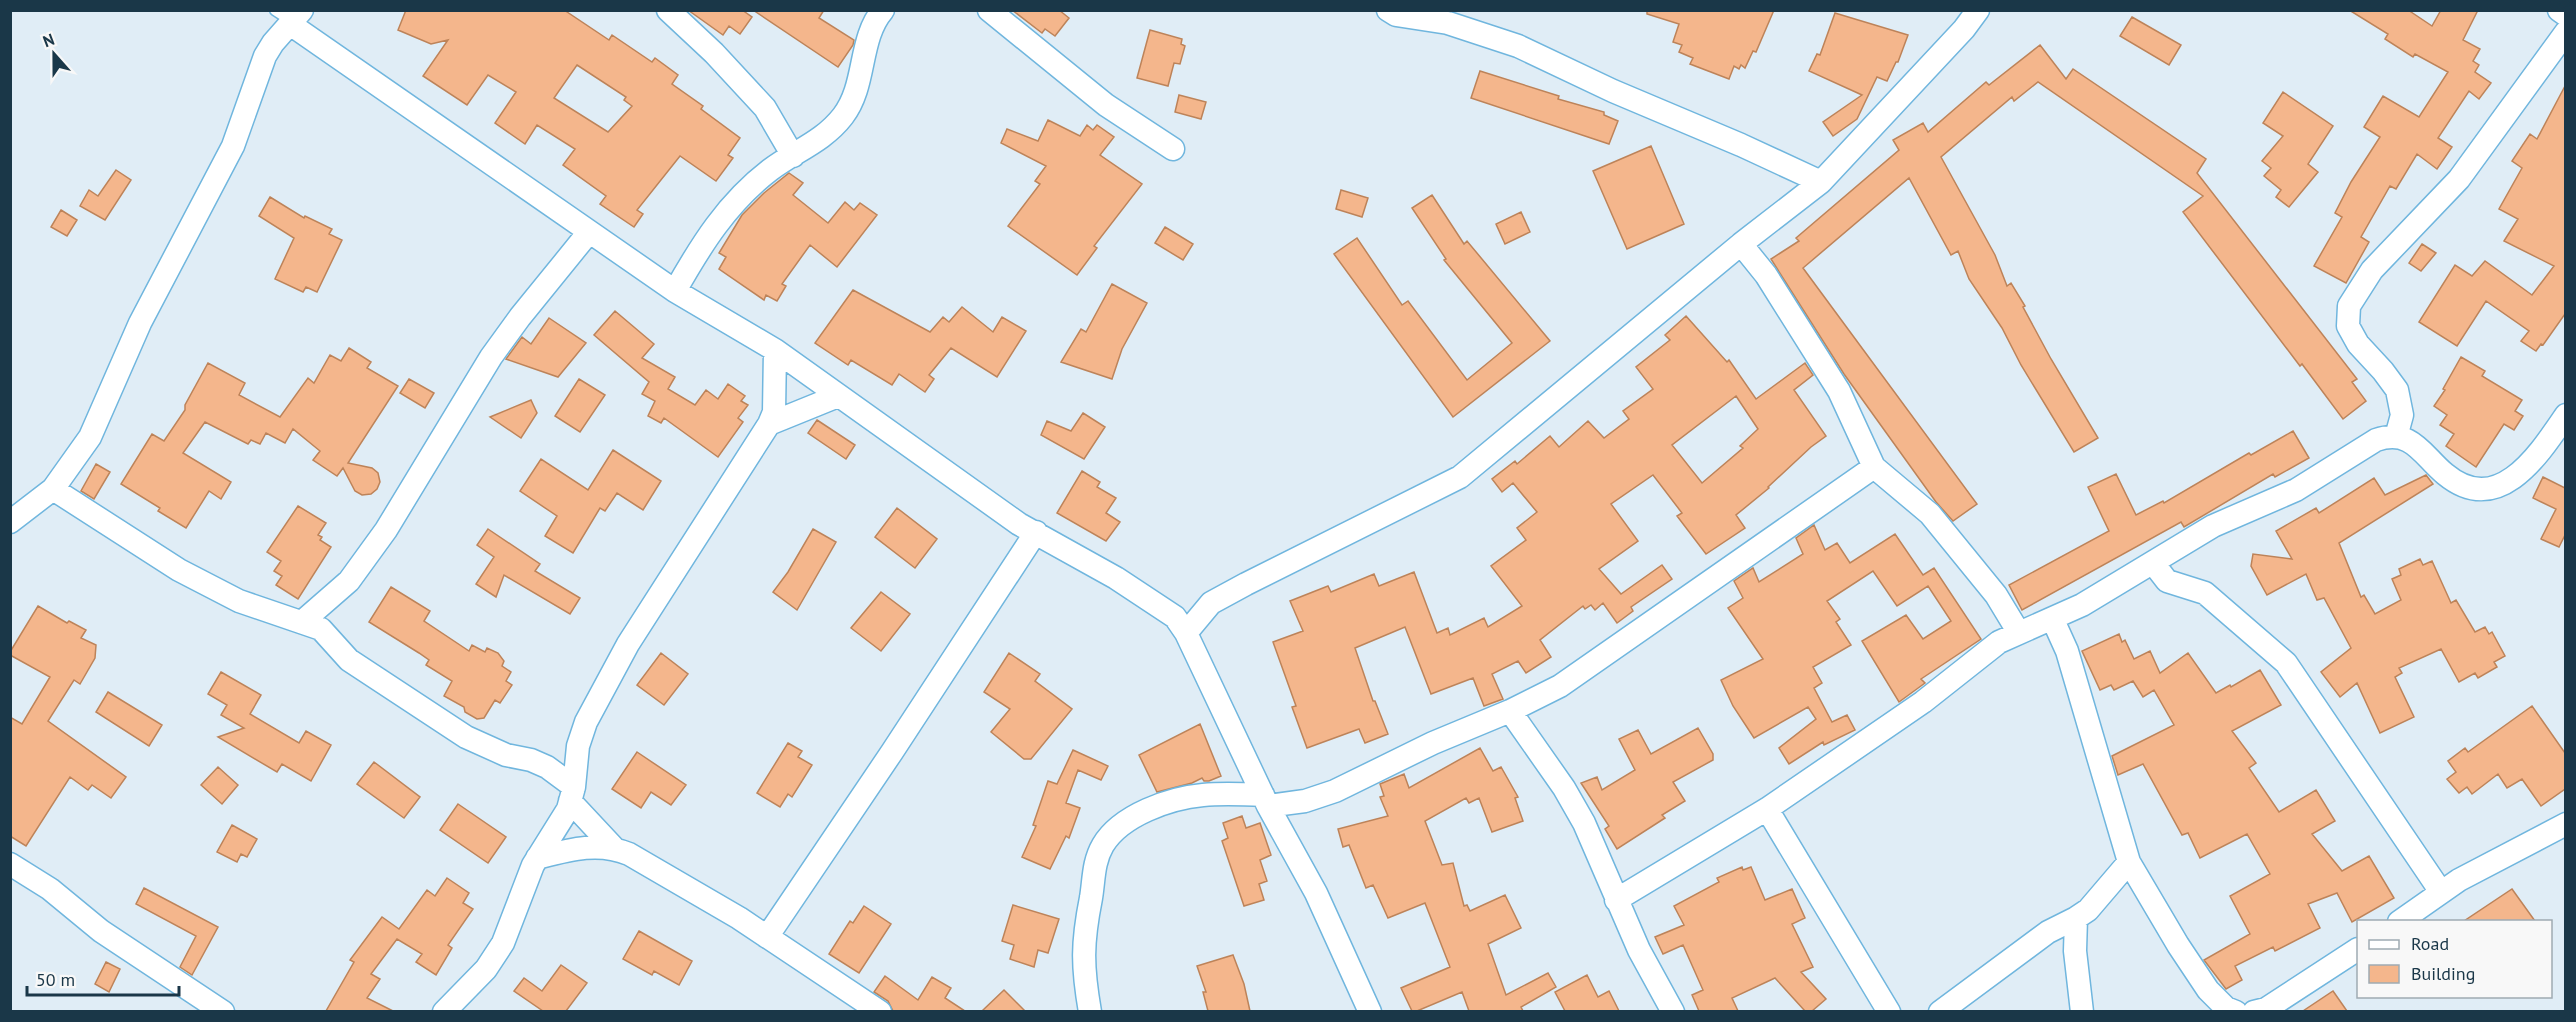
<svg xmlns="http://www.w3.org/2000/svg" width="2576" height="1022" font-family="'PT Sans',sans-serif">
<rect width="100%" height="100%" fill="#e0edf6"/>
<path fill="#f4b68c" stroke="#bd8359" stroke-width="1.5" fill-rule="evenodd" d="M406,10h158l45,30 3,-5 40,27 3,-4 23,17 -6,9 31,22 -2,3 39,29 -12,17 5,3 -17,23 -36,-25 -43,54 6,4 -9,13 -34,-23 6,-8 -43,-31 12,-16 -38,-24 -12,19 -30,-21 21,-31 -28,-17 -21,30 -44,-29 25,-36 -17,4 -33,-14zM577,65l49,32 -2,3 8,6 -24,26 -54,-34z
M688,10h54l10,7 -12,17 -11,-8 -6,9z
M753,10h71l-5,8 35,22 -1,5 -15,22z
M1012,10h47l10,8 -14,18 -10,-7 -3,4z
M1647,10h127l-18,42 -3,-1 -8,17 -4,-3 -2,4 -5,-3 -5,13 -39,-15 3,-6 -14,-6 3,-7 -9,-3 6,-18 -32,-10z
M2349,10h59l24,16 9,-16h37l-15,30 17,9 -7,12 6,4 -4,7 16,11 -12,16 -10,-8 -31,47 14,9 -15,22 -20,-15 -21,35 -6,-3 -29,51 8,5 -23,41 -32,-17 28,-49 -7,-4 16,-31 29,-45 -16,-10 19,-31 36,21 29,-45 -33,-18 -2,3 -28,-18 3,-5z
M1835,13l73,22 -10,27h-2l-9,19 -10,-4 -20,42 -24,17 -10,-14 39,-27 -53,-24 8,-17 3,1z
M2132,17l49,28 -12,20 -49,-29z
M1150,30l32,9 -1,5 4,2 -5,18 -6,-1 -6,23 -31,-8z
M2040,45l26,34 7,-10 133,90 -9,14 160,206 -5,3 14,19 -23,18 -41,-55 -2,2 -117,-154 20,-16 -165,-114 -24,19 -2,-4 -71,60 54,98 12,31 4,-3 14,23 -2,1 28,52 47,79 -24,14 -53,-87 -19,-37 -33,-49 -11,-28 -7,4 -42,-77 -106,90 174,236 -24,17 -17,-19 -92,-128 -73,-115 28,-18 -3,-3 103,-88 -6,-10 30,-17 5,9 58,-50 3,3z
M1480,71l79,25 -1,3 46,13v3l14,6 -9,23 -138,-46z
M2565,86v228l-22,31 -2,-1 -5,7 -15,-10 8,-10 -43,-30 -29,45 -38,-24 36,-57 17,11 13,-15 47,34 22,-29 -50,-25 14,-22 -19,-10 23,-41 -10,-7 18,-27 7,5z
M2283,92l50,34 -25,38 10,8 -29,35 -13,-10 5,-7 -17,-14 7,-8 -9,-7 21,-25 -20,-13z
M1179,95l27,7 -5,17 -26,-7z
M1048,120l32,16 7,-11 6,5 4,-5 17,12 -14,18 42,29 -48,62 3,2 -20,27 -69,-49 32,-42 -5,-3 11,-15 -45,-23 6,-14 31,12z
M1651,146l33,78 -57,25 -34,-78z
M116,170l15,10 -26,40 -25,-14 9,-16 9,6z
M789,173l14,10 -10,12 35,28 17,-21 9,8 6,-7 17,12 -40,52 -27,-22 -28,39 4,2 -9,15 -11,-6 -2,5 -45,-31 7,-12 -7,-4 23,-38 22,-22z
M1341,190l27,8 -6,19 -26,-8z
M1432,195l32,49 3,-3 83,100 -97,76 -119,-163 23,-16 45,67 6,-4 59,79 45,-37 -68,-83 2,-1 -34,-51z
M270,197l34,21 1,-2 27,13 -3,5 13,6 -25,52 -11,-5 -3,5 -28,-13 19,-41 -35,-22z
M61,210l16,10 -10,16 -16,-9z
M1521,212l9,20 -25,12 -9,-20z
M1165,227l28,17 -10,16 -28,-17z
M2422,244l14,9 -15,18 -12,-8z
M1112,284l35,19 -25,46 -10,30 -51,-17 20,-33 5,3z
M853,290l77,42 13,-15 6,5 13,-15 31,25 9,-15 24,14 -29,46 -46,-29 -22,27 5,4 -9,13 -26,-18 -7,11 -41,-25 -3,5 -33,-22z
M615,311l39,33 -12,14 33,19 -7,12 27,16 11,-15 12,9 10,-15 17,12 -4,5 7,4 -10,13 5,4 -25,35 -54,-39 -3,5 -13,-7 7,-15 -13,-7 7,-12 -55,-47z
M1686,316l41,46 2,-2 27,39 49,-36 8,12 -19,15 32,46 -15,11 -43,40 1,1 -33,27 9,13 -39,26 -29,-38 5,-3 -29,-38 -42,29 27,37 -39,28 22,25 41,-29 10,14 -41,28 2,4 -16,12 -14,-20 -8,7 -4,-5 -6,4 -2,-3 -43,34 11,17 -25,16 -8,-12 -26,13 11,25 -19,7 -11,-28 -42,16 -26,-67 -50,21 18,53h2l13,33 -23,9 -6,-14 -52,19 -15,-41 4,-1 -23,-64 30,-11 -13,-30 38,-15 3,6 43,-18 5,12 35,-14 23,61 11,-5 2,7 34,-17 4,9 34,-21 -31,-40 35,-26 -9,-12 20,-16 -24,-29 -11,9 -10,-13 23,-18 2,3 33,-28 9,11 29,-26 16,17 25,-19 -6,-8 30,-22 -17,-22 34,-27 -5,-5zM1736,396l22,33 -18,17 3,2 -41,35 -30,-38z
M549,318l37,25 -28,34 -52,-18 16,-22 9,7z
M349,348l22,14 -4,6 31,18 -50,77 24,5 6,5 2,9 -3,7 -6,5 -9,1 -7,-4 -12,-23 -6,8 -24,-16 7,-9 -27,-22 -8,14 -19,-10 -6,11 -9,-4 -3,4 -43,-22 -22,31 48,29 -10,17 -12,-8 -23,37 -28,-17 2,-3 -39,-24 31,-50 12,7 21,-31v-5l23,-42 37,20 -6,12 41,22 28,-39 6,5 16,-28 11,6z
M2461,357l24,14 -3,5 40,24 -7,11 8,5 -9,14 -10,-6 -28,43 -30,-21 8,-12 -14,-9 7,-10 -13,-9 11,-16 -2,-1z
M409,379l25,14 -9,15 -25,-15z
M579,379l26,16 -25,37 -25,-16z
M531,400l6,13 -16,25 -31,-21z
M1083,413l22,14 -21,32 -43,-24 6,-14 24,10z
M817,420l38,25 -9,14 -38,-26z
M2293,431l16,27 -34,19 -2,-3 -89,53 -3,-5 -159,88 -13,-25 100,-54 -21,-44 28,-13 20,41 27,-14 1,2 85,-50 2,2z
M613,450l48,31 -18,29 -26,-17 -12,18 -5,-3 -27,45 -28,-17 12,-20 -37,-25 21,-32 47,31z
M96,464l14,8 -16,27 -13,-8z
M1082,471l18,11 -3,5 19,11 -10,15 14,9 -14,19 -49,-28z
M2426,475l7,9 -94,59 22,54 3,-2 11,19 26,-14 -9,-21 9,-4 -2,-6 21,-10 3,6 9,-4 19,42 5,-3 19,32 10,-5 4,7 3,-2 13,24 -11,6 3,5 -19,11 -3,-5 -16,9 -18,-33 -42,19 3,5 -7,4 19,40 -34,16 -23,-50 -17,14 -19,-25 30,-24 -27,-50 -7,2 -11,-26 -39,21 -16,-29 2,-12 39,5 -16,-28 40,-23 3,5 55,-35 11,17z
M2543,477l22,11v47l-6,12 -18,-8 15,-30 -23,-11z
M298,506l28,17 -8,12 4,2 -2,3 11,7 -33,52 -22,-14 6,-9 -8,-5 7,-10 -14,-9z
M897,508l40,31 -22,29 -40,-31z
M1814,525l11,25 12,-7 13,20 45,-29 28,41 11,-7 47,71 -60,40 4,4 -26,19 -37,-61 44,-26 17,24 28,-18 -23,-35 -31,20 -24,-35 -46,30 13,18 -4,3 15,23 -38,22 9,16 -8,5 18,34 15,-7 8,15 -31,15 -1,-3 -34,22 -10,-16 37,-29 -8,-12 -54,31 -21,-32 -12,-26 42,-21 -35,-51 15,-10 -9,-17 19,-13 6,14 44,-28 -7,-16z
M488,529l52,35 -5,7 45,27 -10,16 -66,-39 -8,22 -20,-13 18,-27 -17,-12z
M813,529l23,13 -39,68 -24,-18 15,-20z
M391,587l39,24 -6,10 45,30 3,-6 13,7 2,-4 11,5 6,8 -2,5 9,6 -5,9 6,4 -12,18 -5,-3 -11,18 -7,1 -12,-7 -1,-5 -20,-11 8,-15 -26,-16 3,-5 -10,-7 -50,-31z
M881,592l29,22 -29,37 -30,-23z
M38,606l29,17 2,-2 17,9 -5,8 15,7 -1,13 -15,26 -6,-4 -26,41 78,56 -15,21 -19,-13 -4,5 -18,-13 -44,69 -16,-10v-119l12,7 28,-47 -40,-22v-3z
M2119,634l3,8 3,-2 9,19 16,-8 10,22 28,-20 28,40 14,-8 1,2 29,-17 21,35 -49,26 24,32 -7,5 30,44 37,-22 19,31 -23,13 30,37 27,-15 25,42 -42,24 -15,-29 -29,11 12,24 -45,23 -2,-4 -38,19 7,14 -16,9 -22,-29 46,-26 -20,-38 40,-22 -23,-40 -47,24 -12,-25 -6,2 -39,-71 -25,11 -6,-19 62,-31 -20,-35 -11,7 -10,-16 -19,9 -3,-5 -11,5 -18,-39z
M661,653l27,21 -24,31 -27,-20z
M1009,653l31,21 -5,7 37,28 -41,50h-7l-33,-27 19,-23 -26,-17z
M221,672l40,23 -11,19 49,29 7,-12 25,14 -20,36 -29,-17 -5,8 -59,-35 26,-9 -23,-13 6,-10 -19,-11z
M108,692l54,33 -13,21 -53,-34z
M2532,706l33,47v36l-24,17 -19,-27 -15,9 -9,-14 -26,20 -5,-7 -8,6 -12,-14 9,-7 -8,-11 17,-13 3,4z
M1200,724l21,52 -12,5h-5l-2,-3 -10,5 -35,9 -18,-37z
M1698,728l15,26v6l-40,22 12,19 -23,14 3,3 -48,31 -12,-20 4,-3 -28,-43 16,-6 5,13 33,-20 -16,-31 19,-9 13,24z
M788,743l14,8 -4,6 14,8 -20,32 -4,-3 -8,13 -23,-14z
M1480,748l13,23 8,-4 17,30 -3,1 8,23 -31,11 -13,-34 -10,5 -3,-5 -41,23 17,44 11,-2 11,43 3,-1 3,6 35,-16 16,33 -33,16 18,51 42,-22 8,14 -35,20 2,4h-54l-7,-19 -45,19h-5l-11,-23 49,-21 -25,-64 -37,15 -15,-33 -7,3 -17,-43 -6,2 -5,-18 50,-13 -8,-19 4,-1 -4,-12 24,-10 5,14z
M1073,750l35,16 -7,14 -23,-10 -12,33 14,5 -11,30 -3,-2 -16,33 -28,-12 14,-31 -3,-1 15,-44 9,3z
M637,752l49,33 -15,20 -20,-13 -10,16 -29,-19z
M374,762l46,35 -16,21 -47,-34z
M218,767l20,18 -16,19 -21,-19z
M458,804l48,33 -18,26 -48,-33z
M1242,816l4,12 14,-5 11,32 -11,5 7,21 -8,3 5,16 -20,6 -22,-65 6,-3 -5,-15z
M232,825l25,14 -10,18 -6,-3 -4,8 -20,-10z
M1742,867l1,3 8,-3 14,33 27,-11 13,29 -13,6 21,43 -12,5 25,27 -14,12h-7l-30,-33 -43,20 6,13h-39l-7,-16 11,-5 -20,-45 -20,9 -8,-17 29,-12 -10,-19 45,-24 -2,-4z
M447,878l22,15 -6,10 10,6 -25,36 4,3 -16,27 -20,-13 6,-8 -25,-15 -26,35 9,5 -13,19 26,13h-67l28,-49 -4,-2 32,-43 17,12 28,-39 8,6z
M144,888l74,39 -26,48 -12,-8 16,-31 -60,-32z
M2512,889l23,32h-71z
M1013,905l46,14 -11,34 -10,-3 -4,17 -24,-8 4,-14 -12,-4z
M864,906l27,18 -32,49 -30,-19 21,-33 3,2z
M639,931l53,30 -13,24 -25,-14 -2,4 -29,-16z
M1233,955l11,29 6,27h-42l-5,-19h3l-9,-26z
M106,962l14,7 -11,23 -14,-8z
M561,965l26,18 -21,28h-23l-29,-20 10,-13 18,13z
M1587,975l11,22 11,-6 10,20h-54l-10,-19z
M885,976l33,24 14,-23 19,11 -6,10 20,13h-72l-5,-10 -14,-9z
M1004,990l21,21h-43z
M2333,991l14,20h-44z"/>
<g fill="none" stroke-linecap="round" stroke-linejoin="round">
<g stroke="#70b6de" stroke-width="13">
<path id="service" d="M275,10l17,11"/>
</g>
<g stroke="#70b6de" stroke-width="25">
<path id="minor" d="M668,10l46,43 51,55 28,48
M989,10l117,95 67,44
M1388,10l8,5 52,8 70,23 95,45 128,54 80,37
M2559,10l7,5
M290,24l385,267 100,59 244,174 97,54 59,39 11,16 82,173 48,87 54,119
M1741,244l25,31 73,116 35,76 56,47 66,81 23,38
M675,291c26,-46 52,-88 95,-121 25,-19 53,-28 73,-54 24,-31 15,-77 40,-106
M769,424l69,-28
M2396,437l6,-22 -5,-25 -14,-19 -25,-27 -10,-18 1,-20 23,-36 87,-91 107,-147
M53,489l126,81 60,31 82,28 28,31 117,77 40,18 25,5 16,7 27,20
M10,522l43,-33 37,-52 50,-114 93,-177 32,-90 8,-13 29,-33
M2153,563l14,18 38,12 81,70 155,229
M2053,620l14,31 62,211 49,83 30,45 18,18 10,4
M302,622l47,-41 37,-51 105,-173 29,-40 69,-85
M1186,633l25,-30 35,-19 214,-107 281,-233 80,-62 143,-153 14,-19
M1510,711l54,77 20,35 55,127 34,62
M570,801l43,46
M1268,806l37,-5 30,-10 98,-48 77,-32 50,-25 314,-219
M1767,809l122,203
M537,858c31,-8 61,-17 92,-4l110,64 141,94
M10,864l40,25 51,42 122,81
M1616,900l151,-91 156,-107 76,-60 83,-37 131,-79 83,-36 80,-50c36,-12 46,15 69,34 53,44 93,-18 121,-59
M2076,918l-1,33 7,61
M2399,922l60,-42 107,-56
M767,937l125,-185 144,-220
M444,1012l42,-43 17,-26 30,-78 35,-56 6,-22 4,-41 8,-24 42,-78 141,-220 5,-12 1,-62
M1090,1012c-8,-46 -8,-69 1,-114 3,-18 2,-36 12,-53 18,-30 67,-47 100,-50 20,-2 40,-1 60,0
M1940,1012l108,-80 28,-14 12,-8 41,-48
M2254,1012l12,-3 92,-60"/>
</g>
<use href="#service" stroke="#fff" stroke-width="10"/>
<use href="#minor" stroke="#fff" stroke-width="22"/>
</g>
<rect width="2576" height="1022" fill="none" stroke="#1a3748" stroke-width="24"/>
<rect x="2357" y="920" width="195" height="78" fill="#f8f8f8" stroke="#9fabb2" stroke-width="1.5"/>
<rect x="2369" y="940" width="30" height="9" fill="#ffffff" stroke="#9fabb2" stroke-width="1.5"/>
<text x="2411" y="950" font-size="18" fill="#1a3748">Road</text>
<rect x="2369" y="965" width="30" height="18" fill="#f4b68c" stroke="#9fabb2" stroke-width="1.5"/>
<text x="2411" y="980" font-size="18" fill="#1a3748">Building</text>
<g transform="translate(54 54) rotate(339)" stroke="#f8f8f8" stroke-width="4.5" paint-order="stroke">
<path d="M0-4.5L10 22L0 15L-10 22Z" fill="#1a3748"/>
<text y="-9" font-size="16" font-weight="bold" text-anchor="middle" fill="#1a3748">N</text>
</g>
<path d="M27 986v9h152v-9" fill="none" stroke="#1a3748" stroke-width="3"/>
<text x="36" y="986" font-size="18" fill="#1a3748" stroke="#f8f8f8" stroke-width="4.5" paint-order="stroke">50 m</text>
</svg>
